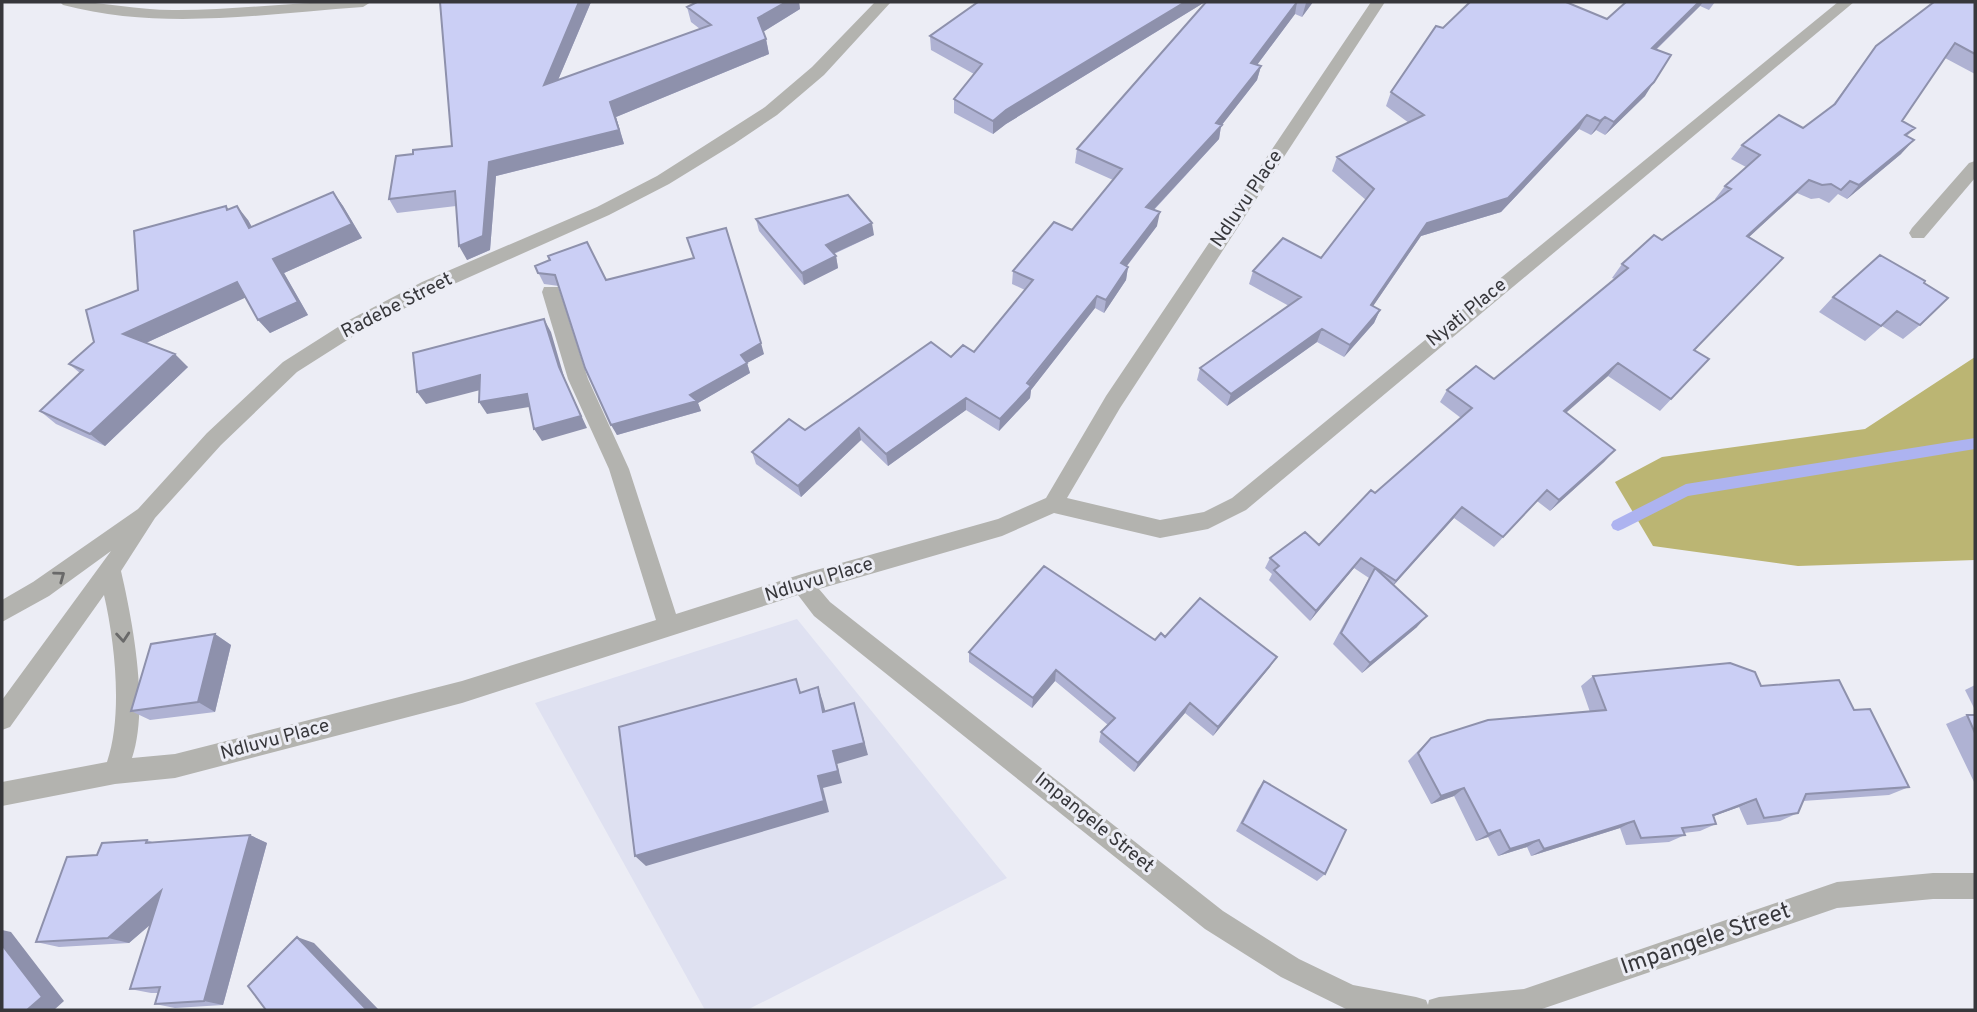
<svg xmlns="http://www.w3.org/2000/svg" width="1977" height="1012" font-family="Overpass,sans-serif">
<rect width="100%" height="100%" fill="#ecedf5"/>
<path fill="#dfe1f1" d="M797,619l210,259 -260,132h-42l-170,-307z"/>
<path fill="#bbb573" d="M1975,357v203l-177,6 -145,-20 -38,-64 47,-25 203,-28z"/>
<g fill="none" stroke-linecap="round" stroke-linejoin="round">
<path fill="#adb3f0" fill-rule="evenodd" d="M1975,438v11l-287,47 -65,33 -5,2 -5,-2 -2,-4 2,-4 73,-37z"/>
<path fill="#b3b3af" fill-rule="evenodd" d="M60,2c39,-2 78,9 118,8 64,0 128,-10 193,-8l-8,5c-101,7 -201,24 -300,-2z
M875,2h16l-67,73 -47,40 -43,29 -65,40 -60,31 -173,77 -73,38 -66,42 -76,73 -66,73 -34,53c12,52 28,137 11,187l43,-4 287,-73 194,-61 -47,-151 -41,-90 -26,-87 2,-5h14l2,5 28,87 41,90 47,145 126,-40 196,-55 48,-21 60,-102 265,-394h14l-265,406 -53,90 93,22 44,-8 28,-14 606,-496h16l-608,508 -38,19 -48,9 -106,-25 -52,23 -183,53 11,13 393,309 76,48 54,26 63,12 10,3 2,5 1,-5 10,-3 85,-8 313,-107 96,-9h42v26h-42l-96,9 -298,102h-191l-67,-33 -76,-48 -391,-313 -16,-21 -336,108 -287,75 -60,6 -113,22v-24l105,-20c16,-47 8,-119 -3,-167l-94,132 -8,3v-30l109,-149 -62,45 -47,26v-22l31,-18 105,-73 69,-76 76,-71 66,-42 73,-38 175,-75 60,-31 108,-69 47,-40z
M1975,161v17l-51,60h-12l-3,-5 3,-5 57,-65z"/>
</g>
<path fill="#afb2d3" d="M591,2l-33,78 142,-51 -9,-7 -4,-15 10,-5h102l1,7 -37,23 3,7 3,15 -153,63 8,27 -128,32 -6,74 -23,10 -11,-54 -59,7 -8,-14 24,-45 39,-8z
M1205,2l-199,122 -13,10 -39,-21v-14l20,-25 -43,-24 -1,-14z
M1206,2h107l-11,15 -7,-3 -38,51 4,1 -4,14 -36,46 -2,13 -65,71 3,16 -30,40 1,1 -2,13 -22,33 -9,-5 -64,82 -1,8 -31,33 -33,-21 -78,56 -27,-26 -60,57 -45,-33 -4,-12 53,-22 146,-73 23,-5 51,-62 -13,-6 1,-13 59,-41 41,-50 -38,-17 2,-14z
M1626,2h89l-6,8 -9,-4 -44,44 -11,46 -40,39 -9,-5 -5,5 -12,-6 -78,83 -80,24 -48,70 7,4 -6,13 -30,34 -27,-15 -90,64 -30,-26 3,-12 89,-62 -40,-22 4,-13 68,-13 45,-58 -34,-29 5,-14 72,-34 -23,-17 5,-14 52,-64 164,-9z
M1975,2v72l-30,-16 -43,63 13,7 -8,8 -6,18 -54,45 -9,-5 -9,9 -10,-5 -8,1 -14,-6 -48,44 34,21 -89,92 15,9 -49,52 -52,-35 -42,37 49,37 -11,12 -54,49 -13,-10 -43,46 -40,-29 -60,67 23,42 -55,46 -29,-29 36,-66 -15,-10 -44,53 -41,-41 3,-6 -7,-6 5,-10 49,-13 56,-52 86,-75 -21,-16 7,-12 47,-11 121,-100 -3,-1 10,-14 40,-24 54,-40 -1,-1 10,-13 21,-19 -15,-8 11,-14 61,-17 29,-22 44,-60z
M333,192l10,14 19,32 -78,35 24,42 -38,18 -25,-36 -99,46 42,24 -83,79 -49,-22 -16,-13 40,-38 -11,-9 25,-22 44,-52 88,-84 3,4 19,10 4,7z
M756,219l118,16 -40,19 2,2 2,12 -34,17 -45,-54z
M535,266l71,14 158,74 -17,9 3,10 -52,30 3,8 -84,24 -58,-149 -15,-2z
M1924,283l-4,42 -17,14 -21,-13 -17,15 -46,-29 14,-15z
M215,634l16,11 -16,67 -65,8 -19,-9z
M1165,637l105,30 -57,69 -28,-23 -51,59 -35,-30 2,-10 7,-7 -53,-44 -23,27 -63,-46v-10l186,-12z
M1593,676l168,10 93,24 55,77 -20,8 -86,6 -5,12 -18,8 -33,4 -8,-18 -25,9 2,8 -16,7 -16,2 1,2 -16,7 -43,3 -6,-17 -89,28 -4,-9 -29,9 -10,-19 -12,4 -22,-45 -23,8 -23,-43 23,-23 159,-26 -9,-26z
M1975,685v25l-10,-20z
M1967,715h8v69l-29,-60z
M1264,781l61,93 -8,7 -81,-50 22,-42z
M250,835l17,8 -44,162 -48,3 -20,-4 3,-11h-7l-21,-4 20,-64 -21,18 -70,4 -23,-5 111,-102 8,3z"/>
<path fill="#8e91ac" d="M579,2h12l-41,97 -6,-14z
M786,2h13l1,7 -39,24 -3,-15z
M1185,2h20l-199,122 -13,10v-13l13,-11z
M1297,2l-2,12 -47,63 3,-14z
M1307,2h6l-11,15 4,-14z
M1699,2h4l-3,4 -57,56 9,-14z
M766,39l3,15 -153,63 8,27 -128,32 -6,74 -23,10 -8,-14 30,-84 121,-60z
M1671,55l-26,41 -40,39 9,-13z
M1261,66l-4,14 -36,46 -2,13 -75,81 2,-13 70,-84z
M1587,115l-8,14 -78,83 -80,24 -56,82 6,-13 56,-82z
M1605,117l-9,13 -5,5 9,-14z
M1914,140l-13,14 -54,45 12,-14z
M1809,180l-12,13 -61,56 11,-13z
M333,192l10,14 19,32 -78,35 24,42 -38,18 -12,-13 15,-61z
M237,206l11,14 12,22 -11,-14z
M1160,212l-3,14 -38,50 2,-13z
M872,223l2,12 -46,21 -2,-11z
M836,256l2,12 -34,17 -2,-12z
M1783,258l-12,13 -88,91 11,-12z
M1128,267l-2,13 -22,33 2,-13z
M237,282l12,14 -112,51 -14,-13z
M1097,296l-2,12 -64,82 -1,8 -31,33 1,-12z
M1380,310l-6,13 -30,34 6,-12z
M544,319l7,13 14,48 22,48 -45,13 -8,-12 25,-62z
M1322,329l-5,13 -90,64 4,-12z
M761,343l3,11 -17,9 3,10 -52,30 3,8 -84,24 -6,-10 79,-30 51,-40z
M175,354l13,13 -83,79 -15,-12z
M1618,363l-10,13 -54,47 10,-12z
M480,375l8,13 -62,16 -9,-12z
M527,394l8,12 -48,8 -8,-12z
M966,398v12l-78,56 -2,-12z
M859,428l2,12 -60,57 -3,-11z
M1615,450l-11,12 -54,49 9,-11z
M1462,507l-8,11 -66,73 8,-10z
M1361,558l-7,10 -44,53 6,-10z
M1427,616l-10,11 -55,46 8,-10z
M215,634l16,11 -16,67 -17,-10z
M1277,657l-7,10 -57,69 5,-9z
M1056,670l-1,11 -23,27 1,-10z
M818,687l5,15 6,23 -6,-13z
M854,703l14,52 -31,9 5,19 -19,5 6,24 -183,54 -11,-10 183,-80 15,-25z
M1190,703l-5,10 -51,59 4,-9z
M1464,788l-10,8 -23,8 10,-8z
M1756,799l-17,8 -42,15 16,-7z
M1634,821l-14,7 -89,28 13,-7z
M1500,830l-12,7 -12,4 12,-7z
M250,835l17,8 -44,162 -19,-4z
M1539,840l-12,7 -29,9 12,-7z
M161,891l20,7 -52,45 -21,-5z
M2,930l9,2 53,69 -10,9h-27l-25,-65z
M297,937l17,6 65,67h-12z"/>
<path fill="#cbcff5" stroke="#8e91ac" stroke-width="2" d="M440,2h139l-35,83 167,-60 -24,-18 10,-5h89l-28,16 8,21 -156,63 9,28 -130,32 -6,74 -24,10 -4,-55 -66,8 7,-43 17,-2v-4l39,-4z
M978,2h207l-179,108 -13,11 -39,-22 28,-35 -52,-28z
M1206,2h91l-46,61 10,3 -45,57 6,2 -76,82 14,5 -39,51 7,4 -22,33 -9,-4 -70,87 4,3 -31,33 -34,-21 -80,56 -27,-26 -61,58 -46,-34 37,-33 16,11 126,-88 20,15 12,-12 11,7 59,-72 -20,-9 41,-49 18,8 50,-61 -45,-20z
M1470,2h96l41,17 19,-17h73l-47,46 19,7 -17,27 -40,40 -9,-5 -5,4 -13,-6 -79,83 -81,25 -56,82 9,5 -30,35 -28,-16 -91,65 -31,-26 101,-71 -48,-26 30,-33 38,20 53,-69 -37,-32 87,-42 -33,-23 45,-66 7,2z
M1934,2h41v52l-20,-11 -53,78 13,7 -10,7 9,5 -55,45 -9,-4 -9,9 -10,-6 -9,1 -13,-5 -62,56 36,22 -89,92 15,9 -38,40 -53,-36 -54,48 51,39 -56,50 -12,-10 -44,47 -41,-30 -66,74 -35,-23 -45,53 -42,-41 5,-4 -9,-8 35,-26 14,13 52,-55 4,3 97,-85 -25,-18 29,-24 18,13 134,-111 -6,-4 32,-29 8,5 69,-51 -6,-3 35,-31 -18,-10 37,-30 24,13 32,-24 41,-58z
M333,192l19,32 -79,35 25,43 -40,18 -21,-38 -114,52 52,20 -85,80 -50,-23 43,-41 -14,-6 25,-22 -8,-32 52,-20 -4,-59 92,-25 1,4 10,-4 12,22z
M848,195l24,28 -46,22 10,11 -34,17 -46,-54z
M726,228l35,115 -20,12 6,8 -57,32 7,6 -86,24 -26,-57 -30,-93 -17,-2 -3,-7 15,-6 -2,-4 39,-14 19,38 88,-22 -7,-20z
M1880,255l45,26 -1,2 24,15 -28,27 -23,-14 -16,15 -48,-29z
M544,319l15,48 22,49 -47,13 -7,-35 -48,8 1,-27 -63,17 -4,-39z
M1044,566l111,74 6,-7 4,4 35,-39 77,59 -59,70 -28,-24 -52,60 -37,-31 14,-14 -59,-48 -23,28 -64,-46z
M1375,568l52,48 -57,47 -29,-30z
M215,634l-17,68 -67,9 20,-67z
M1730,663l25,9 6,14 78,-6 15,30 16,-1 39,78 -103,7 -8,19 -34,5 -8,-19 -43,16 3,9 -34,4 3,7 -44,3 -7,-17 -90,28 -5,-9 -29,9 -10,-19 -12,4 -24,-46 -23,8 -23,-43 13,-15 57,-18 118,-10 -13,-34z
M796,679l4,14 18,-6 5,25 31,-9 10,40 -31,8 5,20 -20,5 6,25 -189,55 -16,-129z
M1967,715h8v18z
M1264,781l82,49 -21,44 -83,-51z
M250,835l-46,166 -49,3 5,-17 -30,2 31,-98 -53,47 -72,4 31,-85 30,-2 5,-12 45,-3 -1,3z
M297,937l70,73h-101l-18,-24z
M2,945l40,52 -15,13h-25z"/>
<defs><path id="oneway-chevron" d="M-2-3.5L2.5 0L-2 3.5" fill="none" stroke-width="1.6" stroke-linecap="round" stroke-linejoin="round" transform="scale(1.75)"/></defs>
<g stroke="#696969">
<use href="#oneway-chevron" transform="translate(60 576) rotate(-36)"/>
<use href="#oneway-chevron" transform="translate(123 637) rotate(85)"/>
</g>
<g text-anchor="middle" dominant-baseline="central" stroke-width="6" stroke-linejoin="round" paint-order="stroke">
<g font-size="19" fill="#37373b" stroke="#ecedf5">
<text transform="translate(1247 199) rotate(-56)">Ndluvu Place</text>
<text transform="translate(397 306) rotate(-27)">Radebe Street</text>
<text transform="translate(1467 313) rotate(-39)">Nyati Place</text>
<text transform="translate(819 580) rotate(-17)">Ndluvu Place</text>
<text transform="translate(275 740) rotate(-15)">Ndluvu Place</text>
<text transform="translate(1094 823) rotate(39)">Impangele Street</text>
</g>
<g font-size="23" fill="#37373b" stroke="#ecedf5">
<text transform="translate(1706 940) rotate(-19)">Impangele Street</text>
</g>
</g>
<rect width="1977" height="1012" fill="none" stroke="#37373b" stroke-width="7"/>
</svg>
